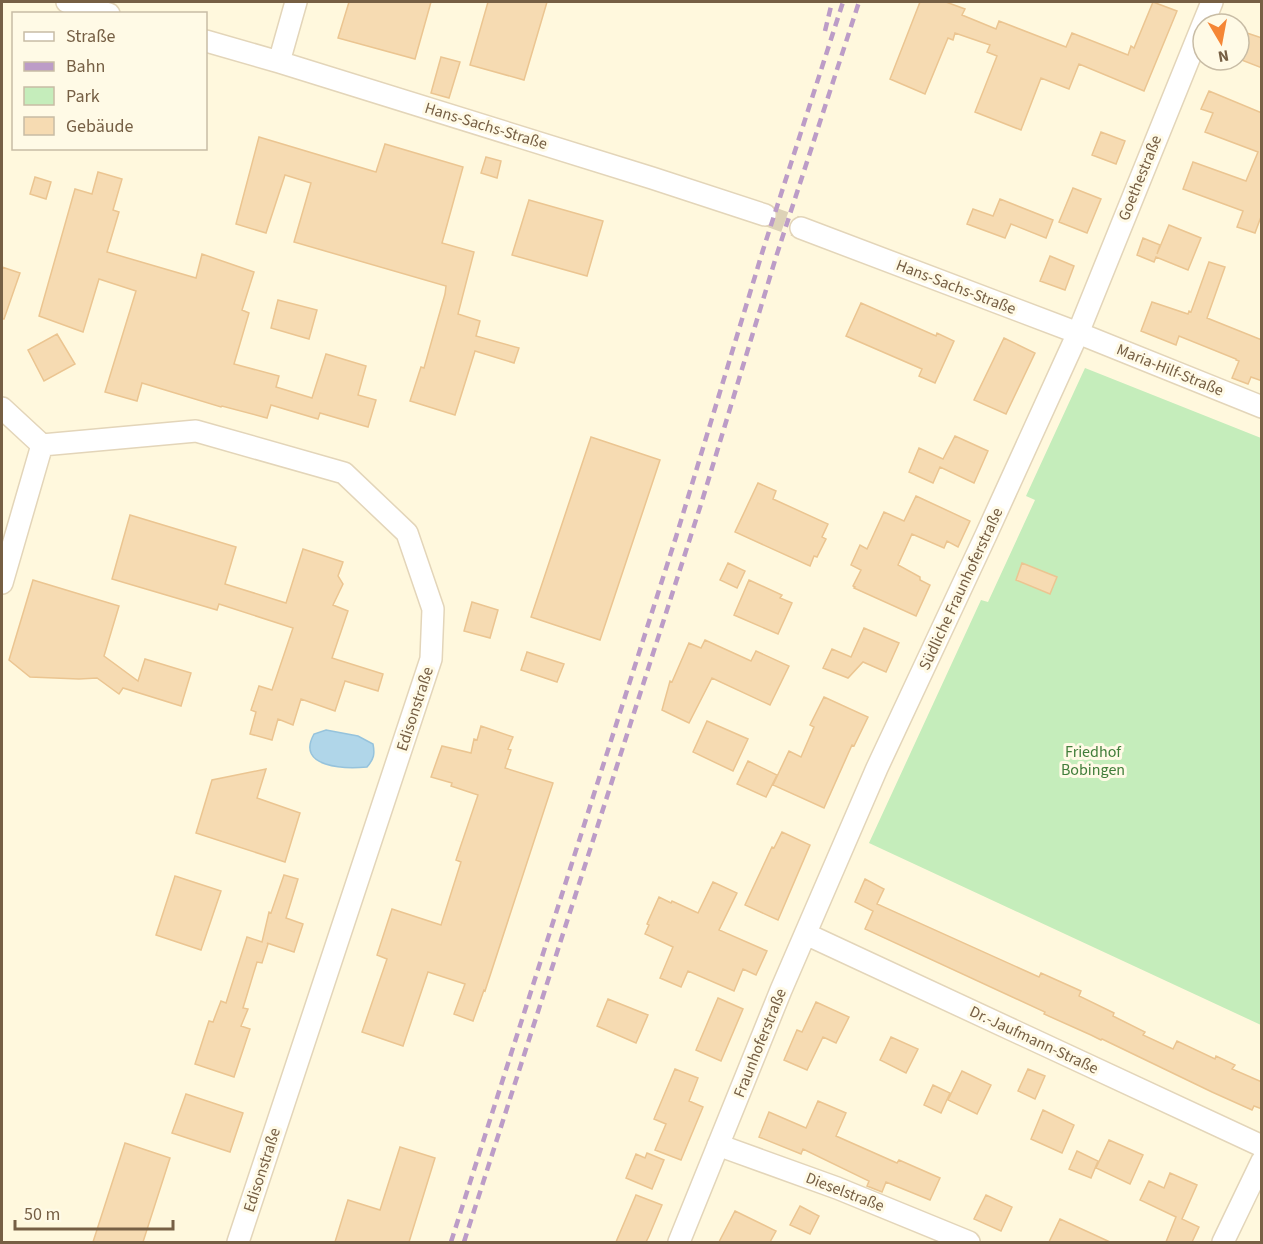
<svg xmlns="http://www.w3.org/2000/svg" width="1263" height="1244" font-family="'Source Sans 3',sans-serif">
<rect width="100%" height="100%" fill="#fff8dd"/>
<path fill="#c5edbb" d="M1085,368l176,70v587l-392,-182 112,-243 7,2 47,-102 -9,-4z"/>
<path fill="#b0d6e9" stroke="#96c3dc" stroke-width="1.5" d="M326,730l32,6 15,8c2,10 1,15 -6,23 -21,2 -72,1 -53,-33z"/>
<path fill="#f6dbb2" stroke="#ebc591" stroke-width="1.5" d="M349,2h82l-16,57 -77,-21z
M488,2h59l-23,78 -54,-15z
M920,2h26l19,7 -3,6 34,14 3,-8 67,26 6,-14 56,22 3,-9 3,2 19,-46 24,9 -33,80 -65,-27 -10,25 -28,-11 -20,52 -46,-18 22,-56 -10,-4 3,-7 -35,-12 -2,7 -5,-2 -23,56 -35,-15z
M1244,32l18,6v30l-23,-9v-14z
M441,57l19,5 -11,36 -18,-5z
M1209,91l53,22v101l-7,19 -18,-6 6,-16 -60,-22 10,-27 53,19 12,-29 -53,-20 8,-19 -12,-4z
M1101,132l24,9 -9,23 -24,-9z
M259,137l117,35 9,-28 78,23 -21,76 32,9 -16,62 22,7 -4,15 43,12 -5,15 -39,-12 -20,64 -45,-14 11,-34 3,1 21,-74 1,-8 -152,-44 17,-59 -26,-8 -19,58 -30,-9z
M486,157l15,4 -4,17 -16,-5z
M98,172l24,7 -9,31 6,2 -12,40 89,26 6,-24 52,18 -12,38 7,3 -15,51 45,12 -3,11 36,11 14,-44 40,12 -8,29 18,5 -8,27 -48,-14 -2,6 -47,-14 -4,13 -45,-12 -1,1 -79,-24 -5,18 -32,-9 31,-101 -37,-12 -16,53 -44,-16 36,-127 17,5z
M35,177l16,5 -5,17 -16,-5z
M1073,188l28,11 -14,34 -28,-11z
M1000,199l53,21 -7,18 -35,-14 -6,14 -38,-14 6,-15 20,7z
M529,200l74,21 -16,55 -75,-21z
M1169,225l32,13 -13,32 -32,-13 -2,5 -17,-7 6,-17 17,7 -3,9z
M1050,256l24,10 -9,24 -25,-9z
M1209,262l16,5 -18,51 55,22v41l-11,-4 -3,7 -16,-6 7,-17 -3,-1v-1l-57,-23 -3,9 -35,-14 11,-29 36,12 1,-3 2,1z
M2,267l18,6 -16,46h-2z
M278,300l39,10 -8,29 -38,-11z
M861,303l75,33 1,-3 17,8 -19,42 -16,-7 3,-7 -76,-33z
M57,334l18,30 -31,17 -16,-31z
M1004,338l31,15 -29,61 -32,-14z
M955,436l33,15 -14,32 -34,-16 -7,16 -24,-11 10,-24 24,11z
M591,437l69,23 -60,180 -69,-23z
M758,483l18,8 -3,8 55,25 -6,13 4,2 -9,18 -3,-1 -4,10 -75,-34z
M916,496l54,25 -12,26 -11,-6 -3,7 -32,-14 -14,31 22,12v3l10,5 -14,31 -62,-28 1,-1 -2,-1 8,-16 -10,-5 9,-20 7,4 17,-37 20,9z
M130,515l106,32 -11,37 61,19 17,-54 40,13 -5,14 5,8 -10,21 15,6 -16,47 51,16 -5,17 -33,-10 -10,30 -34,-12 -8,26 -15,-6 -6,21 -22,-6 6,-22 -5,-2 8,-24 13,4 21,-62 -74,-24 -2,6 -105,-31z
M728,563l17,8 -8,17 -17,-8z
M1022,563l35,14 -7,17 -34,-14z
M33,580l86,26 -15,50 34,25 7,-22 46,14 -10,33 -58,-18 -4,6 -22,-16 -18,1 -49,-2 -21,-17z
M749,580l33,15 -2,3 12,5 -14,31 -44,-19z
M472,602l26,8 -8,28 -26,-7z
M864,628l35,15 -13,29 -23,-10 -15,16 -25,-10 9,-19 19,8z
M705,640l46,21 5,-10 33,15 -19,39 -58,-27 -23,45 -27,-13 8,-29 2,1 17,-39 12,5z
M527,652l37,12 -7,18 -36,-12z
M824,697l44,20 -14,29 -2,-1 -28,63 -51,-23 16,-34 12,6 13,-30 -4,-2z
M707,721l41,18 -15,32 -40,-19z
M481,726l32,11 -5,12 3,1 -6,18 48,15 -68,208 -1,-1 -11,31 -19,-7 11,-30 -37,-12 -25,74 -41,-14 25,-73 -10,-4 15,-46 49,16 20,-63 -5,-2 22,-65 -27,-9 1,-3 -21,-6 11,-31 29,7 3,-14 3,1z
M748,761l29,14 -11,22 -29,-13z
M266,769l-9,29 43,15 -15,49 -89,-29 16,-53z
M782,832l28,13 -32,75 -33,-15 27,-58 2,1z
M284,875l14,4 -12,39 17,6 -9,28 -27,-9 1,1 -6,19 -5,-1 -14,46 5,1 -7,17 9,3 -16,48 -39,-13 14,-43 4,1 8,-21 5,2 21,-66 15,5 7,-30 2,1z
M175,876l46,15 -20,59 -45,-15z
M865,879l19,10 -7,15 162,73 2,-4 40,18 -2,5 35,17 -1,3 32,16 -2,3 30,14 4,-8 38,18 1,-3 19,9 -3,4 30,13v27l-8,-3 -2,4 -40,-18 -110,-53 -1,1 -10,-5 -47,-21 1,-2 -180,-83 8,-18 -18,-9z
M713,882l24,11 -18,37 48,21 -11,24 -13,-6 -9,22 -46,-20 -7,16 -21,-9 13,-31 -28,-13 4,-9 -2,-1 12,-27 12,6 1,-2 26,12z
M718,998l25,11 -22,52 -25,-11z
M608,999l40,16 -12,28 -39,-17z
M816,1002l33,15 -13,26 -13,-6 -16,33 -23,-10 13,-30 5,2z
M891,1037l27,12 -12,24 -26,-13z
M675,1069l23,9 -9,23 14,6 -22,53 -26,-10 11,-26 -12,-5z
M1028,1069l17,7 -10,23 -17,-8z
M962,1071l29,14 -14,29 -29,-14z
M933,1085l17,8 -9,20 -17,-8z
M186,1094l57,19 -13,39 -58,-19z
M818,1101l28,12 -10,23 61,27 2,-3 41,18 -10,22 -44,-18 -4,10 -15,-6 2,-5 -66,-32 -2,5 -42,-17 10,-25 37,16z
M1043,1110l31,15 -12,28 -31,-14z
M1109,1140l34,15 -13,29 -34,-16z
M125,1143l45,15 -27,84h-50z
M400,1147l35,11 -26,84h-74l13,-42 32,10z
M1077,1151l21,10 -7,17 -22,-9z
M647,1153l17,7 -12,29 -26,-11 10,-24 9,4z
M1170,1173l27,12 -15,34 17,8 -7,15h-26l10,-25 -36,-17 9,-19 15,7z
M636,1195l26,10 -13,31 -3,6h-30z
M986,1195l26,12 -11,24 -27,-12z
M800,1206l19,10 -9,18 -20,-9z
M735,1211l41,20 -6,11h-51z
M1060,1219l50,23h-61z"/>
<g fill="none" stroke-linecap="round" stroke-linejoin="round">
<path stroke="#ddd2b7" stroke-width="21" stroke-dasharray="21 10" stroke-linecap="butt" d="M765,215l36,13"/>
<g stroke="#e3d5b9" stroke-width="24">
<path id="street" d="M67,2l42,12
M1203,24l9,-22
M206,41l73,21 373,116 113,37
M279,62l17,-60
M801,228l277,105 184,74
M2,408l40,37 154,-14 148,42 63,60 26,76 -2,50 -193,583
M2,583l40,-138
M806,934l456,212
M718,1145l119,43 132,54
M679,1242l102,-252 96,-222 109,-233 92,-202 125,-309
M1223,1242l39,-81"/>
</g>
<use href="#street" stroke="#fff" stroke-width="21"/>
<path stroke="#bc9cc7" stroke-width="4.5" stroke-dasharray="9 6" stroke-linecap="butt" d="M825,31l7,-29
M451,1242l225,-705 87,-287 80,-248
M464,1242l238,-741 74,-244 83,-255"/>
</g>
<g text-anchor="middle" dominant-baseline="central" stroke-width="6" stroke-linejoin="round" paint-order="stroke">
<g font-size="16" fill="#765f44" stroke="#fffae6">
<text transform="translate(486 126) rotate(17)">Hans-Sachs-Straße</text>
<text transform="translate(1140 178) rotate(-68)">Goethestraße</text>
<text transform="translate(956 287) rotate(21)">Hans-Sachs-Straße</text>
<text transform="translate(1170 370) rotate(22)">Maria-Hilf-Straße</text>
<text transform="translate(961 589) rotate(-65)">Südliche Fraunhoferstraße</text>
<text transform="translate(415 709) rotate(-72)">Edisonstraße</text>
<text transform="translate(1034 1040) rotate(25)">Dr.-Jaufmann-Straße</text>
<text transform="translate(760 1043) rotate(-68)">Fraunhoferstraße</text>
<text transform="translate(262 1170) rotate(-72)">Edisonstraße</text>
<text transform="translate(845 1192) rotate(21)">Dieselstraße</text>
</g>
<g font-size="16" fill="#417d3a" stroke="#fffae6">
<text x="1093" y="752">Friedhof<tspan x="1093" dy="18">Bobingen</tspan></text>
</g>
</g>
<rect width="1263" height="1244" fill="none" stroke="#765f44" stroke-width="6"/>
<rect x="12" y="12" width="195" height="138" fill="#fffae6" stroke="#c8bca5" stroke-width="1.5"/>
<rect x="24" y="32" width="30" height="9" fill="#ffffff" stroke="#c8bca5" stroke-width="1.5"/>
<text x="66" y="42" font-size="18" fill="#765f44">Straße</text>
<rect x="24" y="62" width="30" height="9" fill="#bc9cc7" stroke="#c8bca5" stroke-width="1.5"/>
<text x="66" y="72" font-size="18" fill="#765f44">Bahn</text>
<rect x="24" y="87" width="30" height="18" fill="#c5edbb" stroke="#c8bca5" stroke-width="1.5"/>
<text x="66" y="102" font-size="18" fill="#765f44">Park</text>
<rect x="24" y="117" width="30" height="18" fill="#f6dbb2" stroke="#c8bca5" stroke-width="1.5"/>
<text x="66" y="132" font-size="18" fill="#765f44">Gebäude</text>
<g transform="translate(1221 42) rotate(170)"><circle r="28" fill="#fffae6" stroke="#c8bca5" stroke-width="1.5"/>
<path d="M0-4.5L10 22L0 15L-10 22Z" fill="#f58635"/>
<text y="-9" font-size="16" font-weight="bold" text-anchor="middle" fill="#765f44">N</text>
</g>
<path d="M15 1220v9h158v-9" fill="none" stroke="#765f44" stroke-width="3"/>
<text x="24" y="1220" font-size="18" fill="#765f44" stroke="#fffae6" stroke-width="4.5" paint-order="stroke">50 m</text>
</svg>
